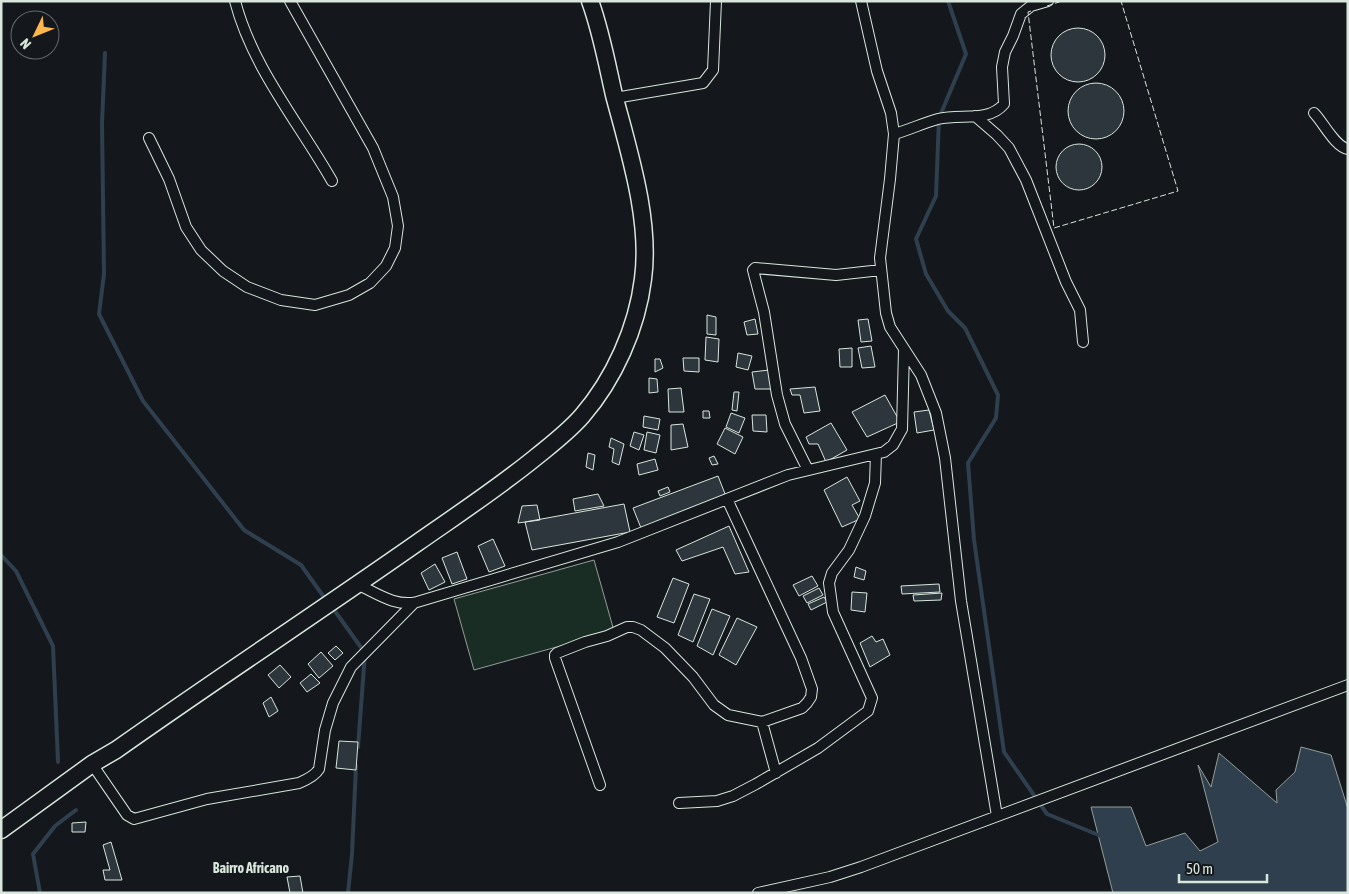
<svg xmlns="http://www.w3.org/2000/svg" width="1349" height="894" font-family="'Asap Condensed',sans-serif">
<rect width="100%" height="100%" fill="#14181c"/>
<path fill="#1a2d24" stroke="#939e99" d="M594,560l20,71 -140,39 -20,-71z"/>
<path fill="#2f3f4d" stroke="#939e99" d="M1301,747l30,8 17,54v84h-235l-22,-86h40l15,39 39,-13 15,18 18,-9 -20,-77 13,22 8,-34 58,50 -1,-13 19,-18z"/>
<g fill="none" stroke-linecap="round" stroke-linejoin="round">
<path stroke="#2f3f4d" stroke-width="4" d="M948,1l18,53 -27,64 -3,78 -20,43 10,35 22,37 17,17 33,67 -2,23 -28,45 6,77 30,212 43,62 54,22
M105,53l-3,70 2,151 -5,40 44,87 101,129 57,35 25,35
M1,555l15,16 37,75 5,116
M332,607l33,46 -7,94
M40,893l-7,-39 22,-28 21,-16
M348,893l4,-39 4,-88"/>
</g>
<path fill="#2c363c" stroke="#d8e6dc" d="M1051 55a27 27 0 1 1 54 0a27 27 0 1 1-54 0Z
M1068 111a28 28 0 1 1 56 0a28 28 0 1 1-56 0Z
M1056 167a23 23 0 1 1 46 0a23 23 0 1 1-46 0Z
M707,315l9,2v18l-9,-1z
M755,319l3,15 -11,1 -3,-13z
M868,319l4,22 -11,1 -3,-22z
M706,337l13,2 -1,23 -13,-2z
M871,346l4,21 -13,1 -4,-20z
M852,348v19h-12l-1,-18z
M738,353l14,3 -4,14 -12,-3z
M683,358h16v14l-15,-1z
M655,359h5l3,9 -8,4z
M769,370l3,19h-17l-3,-17z
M649,378l8,1 1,13 -9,1z
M815,387l5,24 -16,2 -4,-18h-8l-2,-6z
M681,388l3,24h-15l-1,-23z
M734,392h5l-2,19 -5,-1z
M885,395l15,27 -33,15 -15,-25z
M929,410l5,20 -17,3 -3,-21z
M703,411h6l1,7h-7z
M731,413l14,5 -6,15 -13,-6z
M752,415h14l1,17 -14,-1z
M644,416l16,3 -2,11 -15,-3z
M831,423l16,27 -21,12 -8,-18h-9l-3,-7z
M683,424l5,23 -17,3v-25z
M725,428l18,9 -8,17 -18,-10z
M634,432l10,3 -5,15 -9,-4z
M647,432l13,3 -4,18 -12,-3z
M611,438l13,6 -5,21 -7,-3 2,-13 -5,-2z
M588,453l7,2 -2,15 -7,-3z
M714,456l4,8 -6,1 -3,-7z
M655,459l3,11 -19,5 -2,-11z
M718,476l9,23 -86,29 -8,-20z
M847,477l13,24 -8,4 8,14 -18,8 -18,-37z
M668,487l2,5 -10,4 -2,-5z
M598,494l6,12 -29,5 -2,-12z
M624,504l6,28 -98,18 -7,-28z
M537,505l3,15 -22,3 4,-17z
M729,526l20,46 -14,2 -12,-27 -41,14 -6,-11z
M493,539l12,27 -16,6 -11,-26z
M457,552l10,27 -15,5 -10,-26z
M435,564l10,18 -16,8 -8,-17z
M856,567l10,4 -2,9 -10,-3z
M812,576l6,10 -19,10 -6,-11z
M673,578l16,6 -15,39 -17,-6z
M939,584l1,8 -38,2 -1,-8z
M819,588l4,7 -16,8 -4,-7z
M852,592l15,1 -2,19 -14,-2z
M942,593l-1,7 -27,1 -1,-6z
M694,594l16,5 -17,43 -15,-7z
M824,597l3,5 -16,8 -3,-6z
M712,609l18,7 -17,39 -16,-9z
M737,618l20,9 -21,38 -17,-10z
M872,636l4,6 7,-3 7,16 -20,12 -10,-24z
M336,646l7,7 -8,7 -7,-7z
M321,652l12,14 -14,12 -11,-14z
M280,665l11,12 -12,11 -11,-13z
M311,674l9,9 -13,9 -7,-9z
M271,697l7,14 -9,6 -6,-14z
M339,741l19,1 -2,28 -20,-2z
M86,822l-1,10h-13v-9z
M111,842l11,38h-17l-2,-10h7l-7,-25z
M300,876l3,17h-13l-3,-16z"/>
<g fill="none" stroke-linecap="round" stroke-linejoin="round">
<g stroke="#d8e6dc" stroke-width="12">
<path id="minor" d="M235,1c17,66 64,122 97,180
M861,1l16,70 14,42 3,21
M615,98l88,-15 10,-13 3,-69
M1314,113c9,9 21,34 34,36
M975,116l22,19 12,13 17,32 40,102 14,28 3,32
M149,138l20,41 17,48 15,23 22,21 24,16 34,13 34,5 34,-10 21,-12 16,-17 9,-18 3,-22 -5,-29 -20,-49 -83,-147
M808,470l-23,-46 -8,-29 -13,-83 -11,-42 2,-2 81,7 45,-5
M359,585c19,9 37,22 58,17l201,-60 170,-67 96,-23 9,-7 9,-16 2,-79
M762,722l14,51
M92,764l35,51 7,4 73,-20 92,-16c7,-3 16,-7 20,-14l6,-39 8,-27 18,-36 63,-64
M600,785l-45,-127v-3l2,-2 28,-11 22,-6 20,-9h6l8,3 24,18 28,29 21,28 14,10 34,7 40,-14 5,-5 4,-6 1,-8 -11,-31 -74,-159
M679,803l38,-2 16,-5 23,-12 62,-36 50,-37 4,-13 -39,-86 -4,-29 3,-10 17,-23 16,-34 10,-33 1,-29
M997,816l-36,-215 -16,-143 -9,-45 -15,-38 -31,-48 -4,-14 -6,-55 10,-79 4,-45c15,-4 29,-11 44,-15 22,-6 50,4 66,-15l-2,-37 3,-15 8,-16 8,-22 10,-8 17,-5
M758,893l72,-16 31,-10 487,-182"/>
</g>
<g stroke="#d8e6dc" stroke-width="19">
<path id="primary" d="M1,830l91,-66 24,-14c99,-70 201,-137 301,-207 40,-28 81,-55 119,-86 16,-13 32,-25 46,-41 32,-37 55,-88 61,-137 8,-59 -14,-127 -29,-184 -7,-31 -13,-64 -24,-94"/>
</g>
<use href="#minor" stroke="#14181c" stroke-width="10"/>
<use href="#primary" stroke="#14181c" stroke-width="16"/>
<path stroke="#d8e6dc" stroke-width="1" stroke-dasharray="6 2.5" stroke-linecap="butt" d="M1047,6l15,-5
M1031,11l-3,1 26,216 124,-37 -57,-190"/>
</g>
<g text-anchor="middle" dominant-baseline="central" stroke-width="4" stroke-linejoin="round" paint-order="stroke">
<g font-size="14" font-weight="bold" fill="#d8e6dc" stroke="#14181c">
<text x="251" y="868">Bairro Africano</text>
</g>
</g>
<rect width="1349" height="894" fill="none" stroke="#d8e6dc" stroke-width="5"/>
<g transform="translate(35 35) rotate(227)"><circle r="24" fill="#14181c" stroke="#626a69"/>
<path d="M0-4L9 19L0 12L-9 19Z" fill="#ffb74d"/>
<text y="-8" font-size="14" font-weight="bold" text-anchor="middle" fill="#d8e6dc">N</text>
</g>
<path d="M1179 874v8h88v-8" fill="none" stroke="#d8e6dc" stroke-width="2.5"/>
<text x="1186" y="874" font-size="15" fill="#d8e6dc" stroke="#14181c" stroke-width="4" paint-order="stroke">50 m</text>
</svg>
